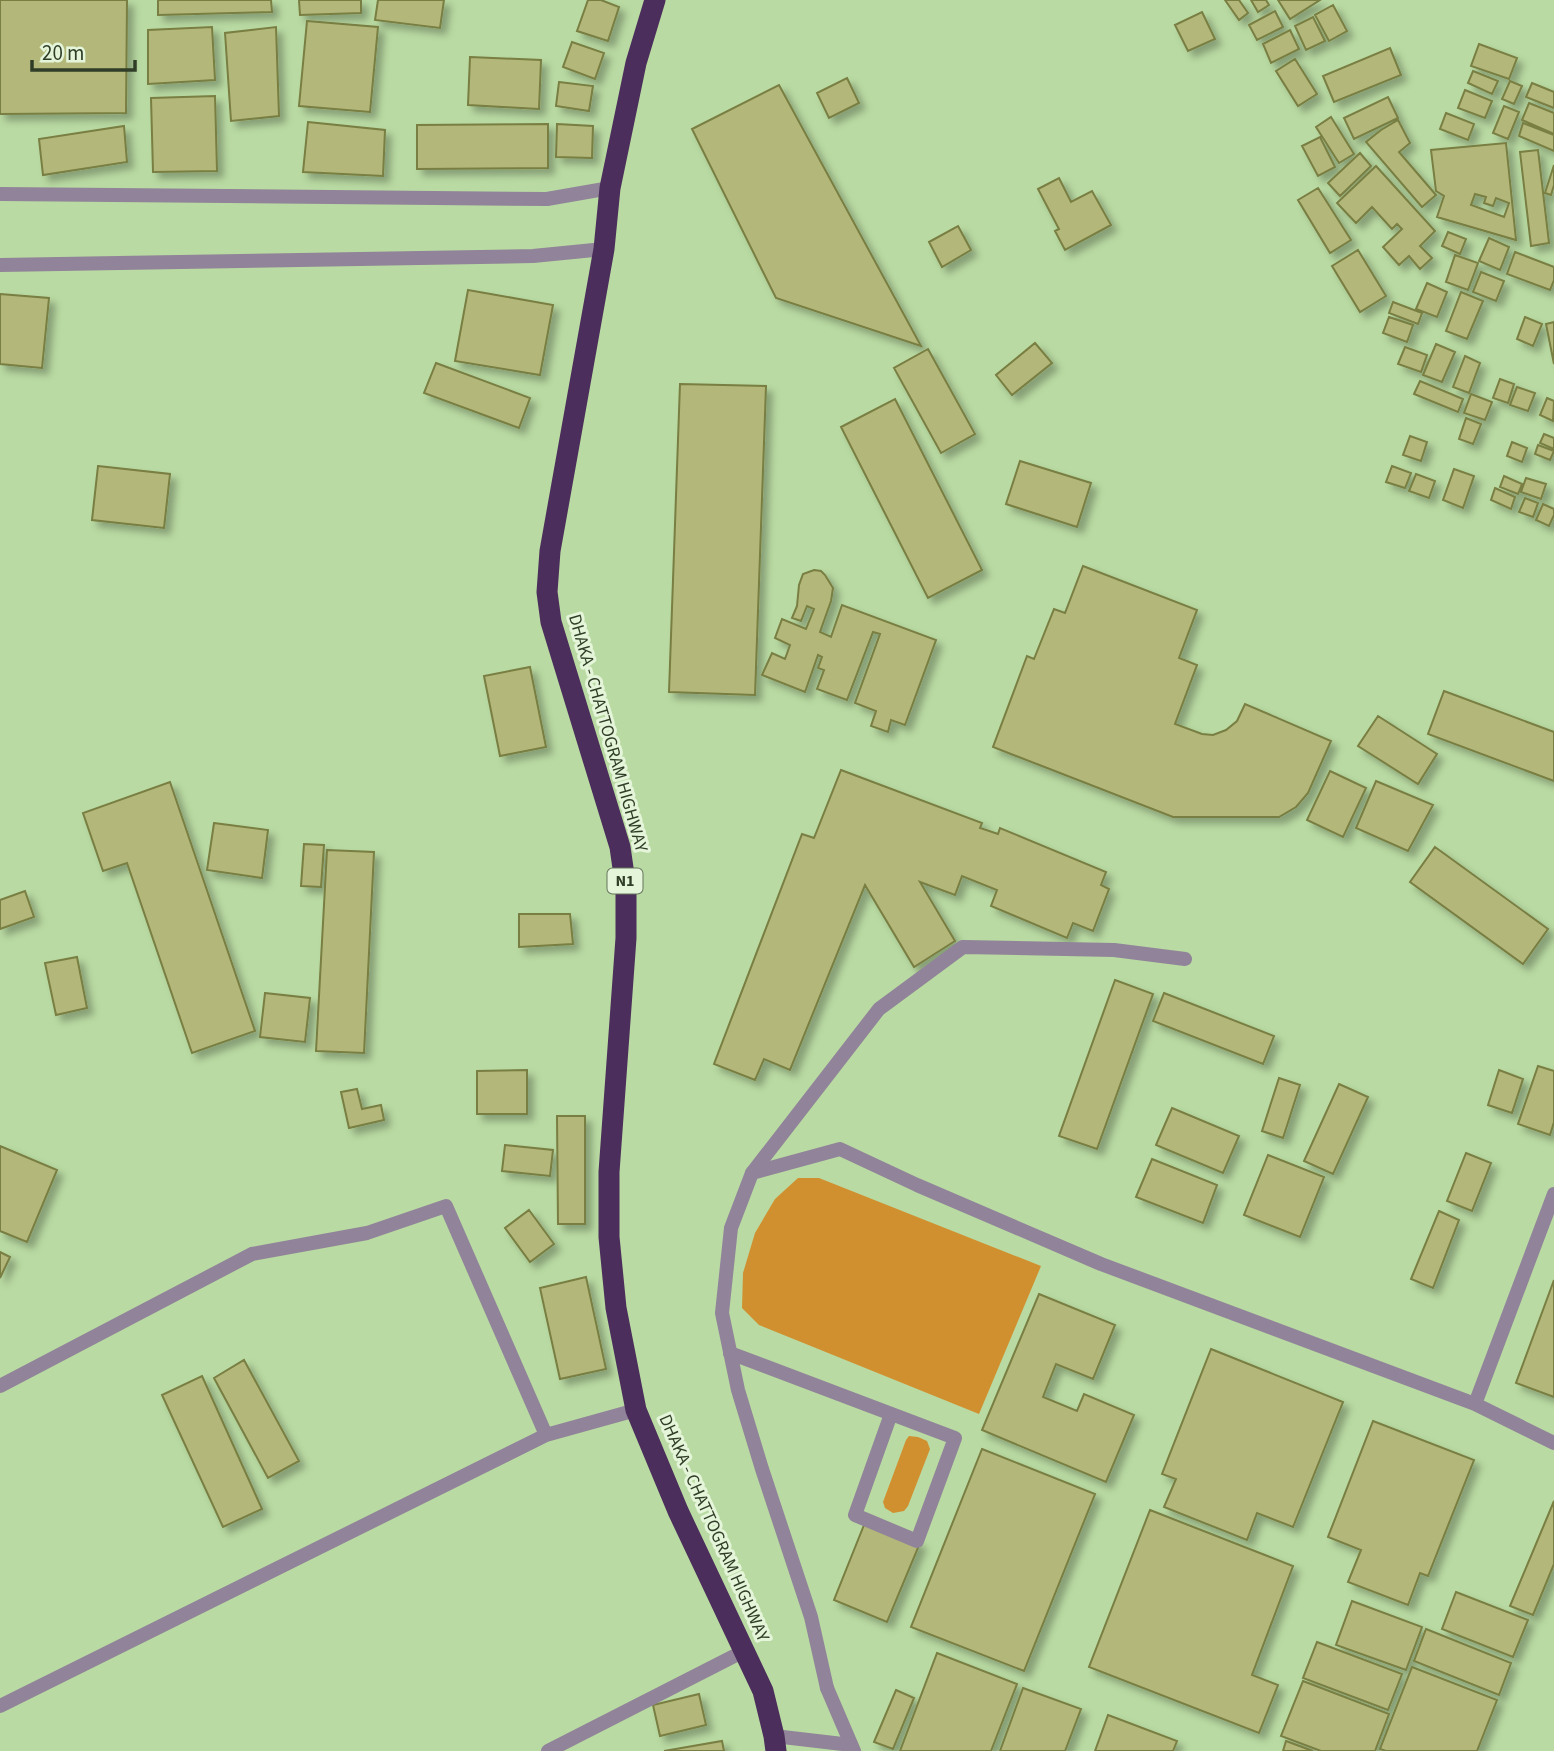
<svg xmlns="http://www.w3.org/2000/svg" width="1554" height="1751" font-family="'Source Sans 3',sans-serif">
<defs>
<filter id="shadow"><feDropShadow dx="6" dy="6" stdDeviation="3.5" flood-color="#0004"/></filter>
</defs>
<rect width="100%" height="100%" fill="#b9daa2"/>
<path fill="#d1902f" d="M798,1178h21l222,88 -62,148 -220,-89 -17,-17 1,-35 12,-40 20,-34z
M909,1436l9,1 9,4 3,8 -22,57 -4,5 -11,2 -8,-5 -2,-6 23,-62z"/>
<path fill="#b3b87a" stroke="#797e42" stroke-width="2" fill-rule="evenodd" filter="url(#shadow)" d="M0,0h127l-1,113 -126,1z
M158,0h113l1,12 -114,3z
M299,0h62v13l-61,2z
M378,0h66l-4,28 -65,-8z
M588,0h13l18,7 -11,34 -31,-10z
M1225,0h14l9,13 -9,7z
M1251,0h15l3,5 -11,7z
M1278,0h42l-30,19z
M1333,5l14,26 -18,10 -14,-26z
M1275,11l8,16 -26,13 -8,-15z
M1202,12l13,27 -27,12 -13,-26z
M1313,17l12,24 -19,9 -11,-24z
M307,21l71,6 -8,85 -71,-6z
M212,27l3,53 -67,4v-54z
M276,27l3,89 -48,5 -6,-88z
M1290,30l9,19 -28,14 -8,-19z
M572,42l32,11 -9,26 -32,-12z
M1479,44l38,14 -8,21 -38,-13z
M1390,48l11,27 -67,27 -11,-26z
M470,57l71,3 -2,49 -71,-4z
M1295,59l22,35 -19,12 -22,-35z
M1473,71l25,10 -6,13 -24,-11z
M847,78l12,25 -30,15 -12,-25z
M1510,81l12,5 -8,18 -12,-5z
M559,82l34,4 -4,25 -33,-5z
M1532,83l22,9v16l-28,-11z
M779,85l142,261 -145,-48 -84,-169z
M1465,90l27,11 -7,17 -27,-10z
M215,96l2,75 -64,1 -2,-74z
M1388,97l10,21 -44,21 -10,-21z
M1529,103l25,10v21l-32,-14z
M1504,106l15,6 -11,27 -15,-6z
M1446,113l28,11 -6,16 -28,-11z
M1331,117l23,37 -15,9 -23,-36z
M1398,120l12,23 -11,9 37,43 -14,12 -56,-65 15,-12z
M308,122l77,8 -2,46 -80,-4z
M1523,123l31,12v16l-35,-15z
M548,124v44l-131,1v-44z
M557,124l36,2 -1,32 -36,-1z
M124,126l3,36 -84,13 -4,-36z
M1320,137l15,30 -17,9 -16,-30z
M1506,143l10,97 -79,-23 7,-21 -8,-5 -5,-41zM1475,194l11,3 -2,6 9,3 3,-8 13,5 -5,14 -33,-12z
M1538,150l11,93 -18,3 -11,-94z
M1360,153l11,13 -31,30 -12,-13z
M1554,165v20l-3,10 -6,-2z
M1376,166l59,65 -15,15 12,12 -12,11 -11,-13 -10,9 -16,-18 19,-18 -5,-5 -5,5 -20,-22 -16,16 -19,-20z
M1059,178l12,24 21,-11 19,34 -46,25 -10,-19 4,-2 -21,-40z
M1318,188l33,52 -21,13 -32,-53z
M958,226l13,24 -29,17 -13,-25z
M1448,232l18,7 -6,15 -18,-8z
M1489,238l20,9 -9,23 -21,-9z
M1358,250l28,46 -26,16 -28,-46z
M1515,252l39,15v13l-4,10 -43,-16z
M1455,255l23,8 -10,27 -22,-8z
M1481,272l23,9 -8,20 -23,-9z
M1427,283l20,9 -10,25 -21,-8z
M468,290l85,15 -13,70 -85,-14z
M1461,292l22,9 -16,38 -21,-8z
M0,294l49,4 -7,70 -42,-4z
M1393,302l29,11 -4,11 -29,-11z
M1389,317l24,8 -6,17 -24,-9z
M1525,317l17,7 -9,22 -16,-7z
M1554,322v42l-8,-40z
M1035,343l17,20 -40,32 -16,-20z
M1436,344l19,8 -13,30 -19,-7z
M1405,347l22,8 -6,17 -23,-8z
M928,349l47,85 -34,19 -47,-85z
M1465,356l15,7 -11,30 -16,-6z
M436,363l94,35 -11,30 -95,-35z
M1500,379l14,5 -6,19 -15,-5z
M1420,381l43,18 -5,13 -44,-18z
M680,384l86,2 -11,309 -86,-3z
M1517,387l18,6 -7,18 -18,-6z
M1471,394l21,8 -7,18 -21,-7z
M1547,398l7,3 -1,20 -13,-6z
M895,399l87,171 -54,28 -87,-171z
M1466,418l15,6 -8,20 -14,-5z
M1544,434l10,4v11l-14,-6z
M1410,436l17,6 -6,19 -18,-6z
M1512,442l15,6 -5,14 -15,-6z
M1538,445l16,6 -4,9 -15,-6z
M1020,461l71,22 -14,44 -71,-23z
M98,466l72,8 -6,54 -72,-8z
M1392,466l19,7 -6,15 -19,-6z
M1454,469l20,7 -11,32 -20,-8z
M1416,474l19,7 -6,17 -20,-7z
M1504,476l18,8 -4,10 -18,-7z
M1526,478l20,6 -5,15 -20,-7z
M1495,488l20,9 -4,12 -20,-9z
M1525,498l13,5 -5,14 -14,-5z
M1543,504l11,5v6l-5,11 -13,-6z
M1083,566l114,44 -18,48 18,7 -22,59 27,10 11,1 13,-5 11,-9 8,-17 86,37 -23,52 -12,14 -17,10h-106l-180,-70 34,-91 7,3 20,-50 11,4z
M814,570l7,1 4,4 8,13 -2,13 -11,31 11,5 11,-32 94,35 -31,85 -14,-5 -3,12 -17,-6 5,-15 -21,-8 25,-69 -7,-2 -26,68 -30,-11 7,-19 -6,-2 4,-11 -4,-2 -13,37 -43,-17 10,-22 13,6 5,-14 -15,-7 7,-19 24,10 8,-20 -7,-3 -6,15 -9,-3 5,-12 2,-21 4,-11z
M530,667l16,80 -46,9 -16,-80z
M1444,691l110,41v49l-126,-47z
M1378,716l59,38 -19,30 -60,-38z
M841,770l141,53 -2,5 18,6 2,-6 106,44 -5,13 8,4 -16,42 -20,-8 -6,15 -76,-32 6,-16 -35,-14 -7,19 -35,-13 35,59 -41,26 -49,-82 -75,185 -26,-11 -9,21 -41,-16 88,-230 12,4z
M1330,771l36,17 -23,49 -36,-17z
M1376,781l57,24 -25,46 -52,-23z
M170,782l85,249 -63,22 -65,-190 -24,8 -20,-58z
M214,823l54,7 -6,48 -55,-8z
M304,844l20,1 -3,42 -20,-1z
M1435,847l113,82 -25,35 -113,-82z
M327,850l47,2 -10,201 -48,-2z
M25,891l9,26 -34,12v-29z
M519,914h51l3,30 -54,3z
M77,957l10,51 -31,7 -11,-52z
M1115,980l38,14 -56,155 -38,-13z
M265,993l45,5 -5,44 -45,-5z
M1164,993l110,43 -11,28 -110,-43z
M1538,1066l16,5v51l-4,13 -32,-11z
M527,1070v44h-50v-43z
M1499,1070l24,9 -11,34 -24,-8z
M1279,1078l21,7 -17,53 -21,-7z
M1339,1084l29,13 -35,77 -29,-13z
M357,1089l5,20 19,-4 3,15 -35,8 -8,-36z
M1172,1108l67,28 -16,37 -67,-28z
M557,1116h28v108h-27z
M505,1145l48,5 -3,26 -48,-5z
M0,1146l57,24 -30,72 -27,-11z
M1466,1153l25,10 -19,48 -25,-10z
M1268,1155l56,22 -24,60 -56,-22z
M1152,1159l65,26 -14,38 -67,-26z
M529,1210l25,34 -24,18 -25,-34z
M1439,1211l20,9 -26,68 -22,-9z
M0,1252l10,5 -10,21z
M586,1277l20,92 -46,10 -20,-91z
M1554,1280v117l-38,-14z
M1039,1294l76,31 -22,54 -37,-15 -13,33 34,14 7,-17 50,21 -28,67 -124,-52z
M1211,1349l132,53 -50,125 -36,-14 -10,27 -83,-33 12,-28 -14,-5z
M244,1360l55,101 -31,17 -54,-100z
M202,1376l60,133 -39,18 -61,-132z
M1373,1421l101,39 -46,116 -8,-3 -12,32 -60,-23 13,-32 -33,-13z
M982,1449l113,45 -71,177 -113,-44z
M1554,1501v63l-21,51 -23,-9z
M1150,1510l143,56 -41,109 26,10 -19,48 -170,-66z
M866,1520l54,23 -33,79 -53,-22z
M1456,1592l72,28 -15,37 -71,-28z
M1352,1601l70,26 -16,43 -70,-25z
M1426,1629l85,34 -12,32 -85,-34z
M1317,1642l85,32 -14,36 -85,-32z
M937,1653l80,31 -26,67h-91z
M1412,1667l85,33 -20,51h-91l-6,-2z
M1303,1681l86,33 -14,37h-54l-40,-15z
M1023,1688l58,21 -16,42h-65z
M896,1690l18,8 -21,51 -19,-7z
M699,1694l7,31 -46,11 -7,-31z
M1108,1715l69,26 -4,10h-78z
M722,1741l2,10h-60z
M1286,1741l27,10h-30z"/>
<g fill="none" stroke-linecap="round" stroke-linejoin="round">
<path stroke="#918399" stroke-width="14" d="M752,1173l127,-164 84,-62 151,3 71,9
M730,1353l225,85 -38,103 -62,-26 36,-101
M827,1688l27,63"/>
<path stroke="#918399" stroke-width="14" d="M0,194l547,5 63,-11
M0,265l533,-9 71,-7
M0,1386l252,-132 115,-21 79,-27 100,229
M1475,1404l79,39
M827,1688l-16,-71 -49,-148 -24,-79 -16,-77 9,-85 21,-55 88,-24 77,36 184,79 374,140 79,-210
M0,1706l546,-271 90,-25
M774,1736l77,9
M548,1751l196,-100"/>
<path stroke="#4b2e5b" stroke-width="21" d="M655,0l-19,63 -26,125 -6,61 -54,302 -3,41 4,30 69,225 6,42v49l-17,234v65l7,71 20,102 42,101 85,180 11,45 2,15"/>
</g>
<g text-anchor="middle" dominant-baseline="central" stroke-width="6" stroke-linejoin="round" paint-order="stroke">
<rect fill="#e4f5d9" stroke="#66745c" stroke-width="2" x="607.5" y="868.5" width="35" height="25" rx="5"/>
<g font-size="16" font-weight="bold" fill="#303d27">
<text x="625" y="881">N1</text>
</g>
<g font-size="18" fill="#303d27" stroke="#e4f5d9">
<text transform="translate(608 733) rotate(74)">DHAKA - CHATTOGRAM HIGHWAY</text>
<text transform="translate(714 1528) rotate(66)">DHAKA - CHATTOGRAM HIGHWAY</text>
</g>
</g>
<path d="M32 60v10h103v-10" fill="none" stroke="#303d27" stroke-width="3.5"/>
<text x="42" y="60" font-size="21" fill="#303d27" stroke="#e4f5d9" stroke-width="5" paint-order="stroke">20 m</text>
</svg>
